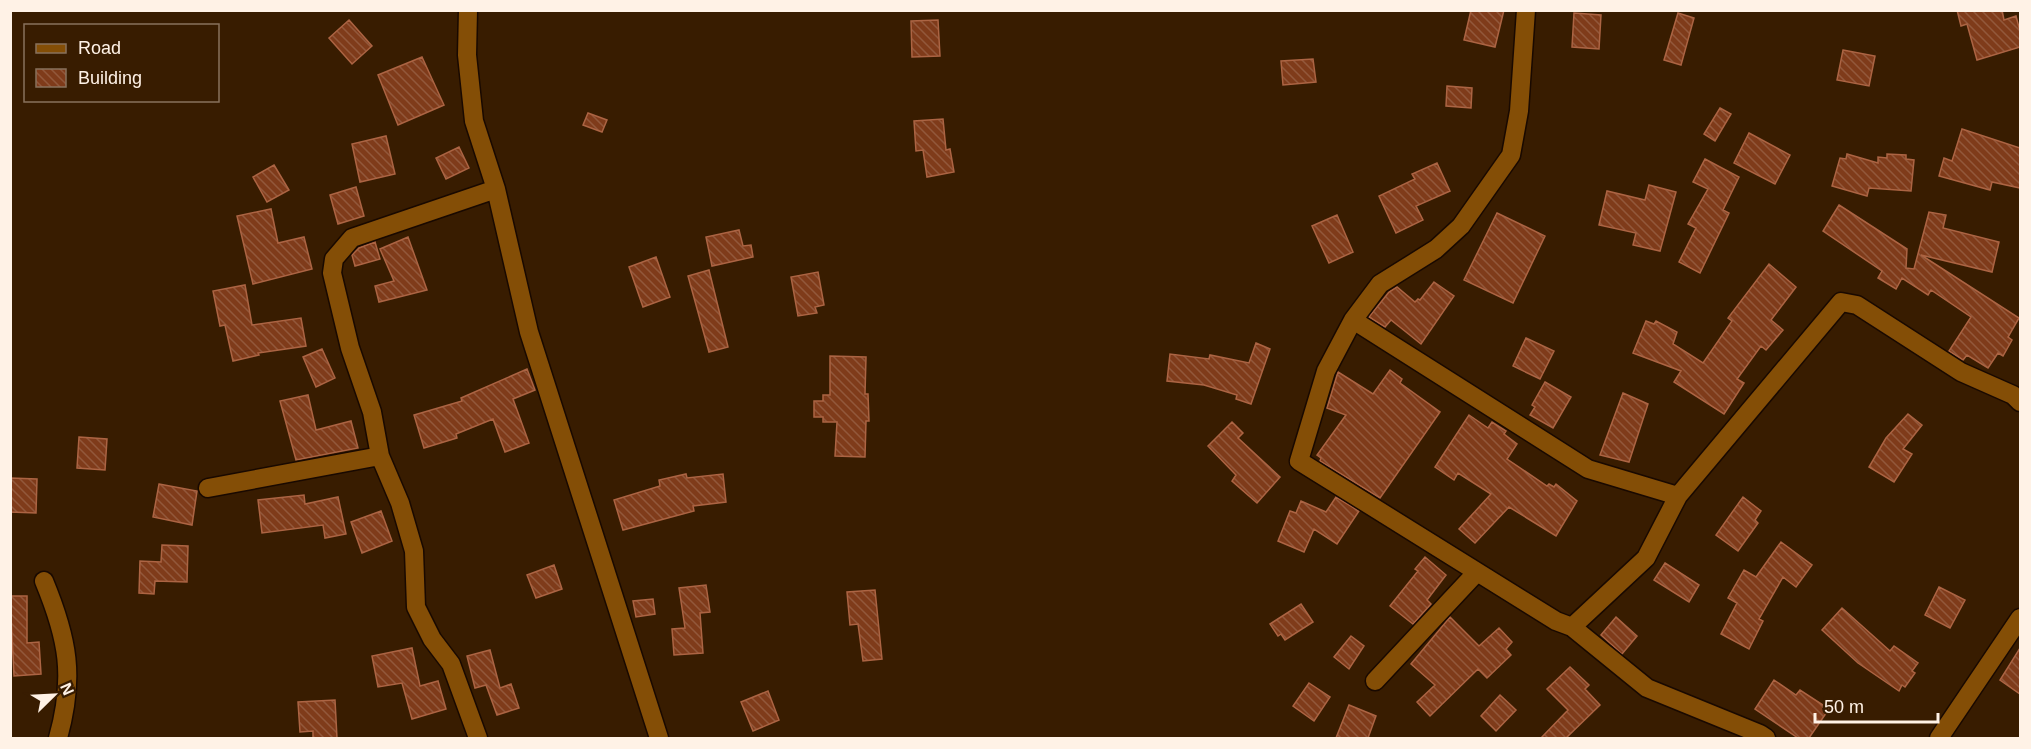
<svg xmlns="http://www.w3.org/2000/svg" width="2031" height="749" font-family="Helvetica,sans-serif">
<defs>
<pattern id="building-back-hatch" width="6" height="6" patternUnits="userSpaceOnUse" patternTransform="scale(1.5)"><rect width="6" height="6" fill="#7f3b1a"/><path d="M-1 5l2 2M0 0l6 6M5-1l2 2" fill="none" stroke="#92583b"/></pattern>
</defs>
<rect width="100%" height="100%" fill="#381c00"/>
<path fill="url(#building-back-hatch)" stroke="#ac6443" stroke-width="1.5" d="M1471,10h33l-9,37 -31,-7z
M1957,10h45l2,10 12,-4 4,15v16l-43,13 -10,-36 -6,2z
M1574,13l27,2 -2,34 -27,-2z
M1678,13l16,5 -13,47 -17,-5z
M349,20l23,26 -20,18 -23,-26z
M938,20l2,36 -28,1 -1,-36z
M1843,50l32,6 -6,30 -32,-6z
M422,57l22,48 -46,20 -20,-50z
M1313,59l3,23 -33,3 -2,-24z
M1447,86l25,2 -1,20 -25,-2z
M1720,108l11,6 -16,27 -11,-7z
M588,113l19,7 -5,12 -19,-7z
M943,119l3,31 4,-1 4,23 -27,5 -4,-27 -7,1 -2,-30z
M1962,129l58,19v40l-28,-6 -2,8 -51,-14 5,-18 8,3z
M1749,133l41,22 -15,29 -41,-21z
M386,136l9,38 -35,8 -8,-38z
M459,147l10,21 -23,11 -10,-21z
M1847,154l31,9v-6l9,1v-4l19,1v4l8,1 -3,31 -42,-3 -2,8 -35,-10 8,-28 6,1z
M1705,159l34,18 -16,33 6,3 -29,60 -21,-11 17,-34 -8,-4 20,-35 -15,-7z
M1437,163l13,28 -34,15 7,14 -27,13 -17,-37 36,-17 -3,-5z
M274,165l15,25 -22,12 -14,-25z
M1649,185l27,7 -16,59 -27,-6 3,-12 -37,-8 8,-34 38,9z
M356,187l8,29 -26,8 -8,-29z
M1839,205l68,44 -1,19 8,1 15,-57 17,3 -3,13 56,14 -7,30 -71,-17 98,63 -11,19 4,3 -9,16 -5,-3 -10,15 -21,-13 -4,5 -14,-9 22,-34 -40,-27 -3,5 -26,-17 -6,11 -18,-11 4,-7 -59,-40z
M271,209l7,34 26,-6 8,32 -59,15 -16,-68z
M1497,213l48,23 -32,67 -49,-23z
M1337,215l16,37 -24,11 -17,-37z
M739,230l4,16 8,-1 2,12 -41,9 -6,-29z
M408,237l19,53 -48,12 -4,-16 19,-5 -14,-32z
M375,242l5,17 -25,7 -3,-11 7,-7z
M656,257l14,40 -27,10 -14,-40z
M1769,264l27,23 -25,33 12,10 -17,20 -5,-4 -24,33 7,4 -20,31 -50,-32 7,-11 -48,-18 13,-32 8,3 2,-3 21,11 -4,12 30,19 29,-42 -4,-3z
M709,270l19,77 -19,5 -21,-76z
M818,272l6,33 -9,2 2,6 -19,3 -7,-39z
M1434,282l20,14 -33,48 -30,-24 -6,7 -16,-10 20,-25 8,-5 18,15 3,-3 2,1z
M245,285l7,40 49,-7 5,28 -48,7 1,2 -26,6 -8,-36 -5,1 -7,-35z
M1526,338l28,13 -14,28 -27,-13z
M1256,343l14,6 -19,55 -15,-5 1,-4 -33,-10 -37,-4 3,-27 39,5 1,-4 39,8z
M322,349l13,29 -19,9 -13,-30z
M830,356l36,1 -1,37h3l1,27h-3l-1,36 -30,-1 2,-34h-14v-5h-9v-16h9v-6h7z
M527,369l8,21 -22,9 16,44 -24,9 -12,-33 -37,15 1,4 -33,10 -10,-33 48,-14 -1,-3z
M1390,370l12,9 -2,4 40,29 -60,86 -60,-37 1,-3 -4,-3 29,-40 -19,-7 11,-36 35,22z
M1545,382l26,15 -18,31 -23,-13 5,-8 -3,-2z
M1623,393l25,11 -19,58 -29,-7z
M308,395l8,35 35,-9 7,27 -62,12 -16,-59z
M1908,414l14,11 -19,24 9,5 -18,28 -25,-15 17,-29z
M1469,415l19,13 4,-6 14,9 -2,3 13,10 -10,15 40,27 2,-2 5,3 2,-3 21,17 -21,35 -47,-29 -34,36 -16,-14 32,-35 -33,-21 -4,7 -19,-13z
M1232,422l11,11 -5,5 42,39 -23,26 -25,-22 4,-6 -28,-29z
M79,437l28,2 -2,31 -28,-2z
M686,474l1,4 36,-4 3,28 -33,4 1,5 -71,19 -9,-30 46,-14 -1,-6z
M10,478l27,1 -1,34 -26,-1z
M159,484l38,7 -5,34 -39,-8z
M304,495l1,9 33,-7 8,37 -21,4 -2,-13 -61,8 -4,-33z
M1336,497l23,14 -22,33 -23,-15 -10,23 -26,-11 12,-30 6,2 5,-12 25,11z
M1743,497l18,14 -6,9 3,3 -20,28 -22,-16z
M381,511l11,30 -30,12 -11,-31z
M1781,542l31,23 -16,22 -13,-10 -24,42 4,2 -14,28 -28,-15 16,-31 -9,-5 16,-28 12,7z
M162,545l26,1 -1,36 -32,-1 -1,13 -15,-1 1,-32 21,1z
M1425,557l21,18 -19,25 4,4 -18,20 -23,-18 28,-35 -3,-2z
M1665,563l34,22 -10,17 -35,-22z
M554,565l8,24 -26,9 -9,-23z
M706,585l4,27 -10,1 3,40 -29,2 -2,-26 13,-1 -6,-40z
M1939,587l26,13 -15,28 -25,-13z
M875,590l7,69 -19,2 -5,-37 -8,1 -3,-33z
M10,596h17v47l12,-1 2,32 -27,2z
M653,599l2,15 -19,3 -3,-16z
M1301,604l12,18 -28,18 -4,-6 -3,2 -8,-12z
M1842,608l48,43 4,-5 24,17 -6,8 3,2 -10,14 -3,-2 -3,6 -41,-28 -36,-33z
M1450,617l29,29 20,-18 13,14 -6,7 5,6 -24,23 -9,-9 -48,47 -13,-14 18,-17 -24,-21z
M1616,617l21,19 -15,18 -21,-19z
M1351,636l13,10 -15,23 -15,-12z
M412,648l8,38 18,-5 8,28 -34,10 -10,-36 -24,4 -6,-31z
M2020,648v46l-20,-14z
M490,650l10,38 11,-4 8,24 -22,7 -11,-30 -11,3 -8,-32z
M1570,667l19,18 -4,4 15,16 -34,33h-25l27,-28 -21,-21z
M1774,680l22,15 4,-5 29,19 -20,29h-11l-43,-29z
M1309,683l21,14 -16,24 -21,-15z
M768,691l11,29 -26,11 -12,-29z
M1500,695l16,15 -20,21 -15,-15z
M335,700l2,38h-24v-7l-13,1 -2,-30z
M1349,705l27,11 -8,22h-32z"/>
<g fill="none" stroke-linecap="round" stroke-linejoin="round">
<g stroke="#190900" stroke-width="21">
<path id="minor" d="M468,10l-1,45 7,66 22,68 33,143 130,406
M1526,10l-7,101 -8,44 -50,71 -25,23 -56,35 -27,36 -27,51 -27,90 257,160 16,6 75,61 113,46 6,4
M1353,320l235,149 90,27
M208,488l172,-32
M44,581c24,58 31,96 14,157
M1572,627l74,-69 32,-62 163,-194 16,3 104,67 52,23 7,7
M1375,681l102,-109
M478,738l-27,-74 -19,-25 -16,-32 -2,-56 -14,-48 -20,-47 -8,-44 -22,-64 -18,-75 2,-14 18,-21 144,-49
M1939,738l81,-120"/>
</g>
<use href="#minor" stroke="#844e06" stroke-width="18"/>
</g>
<rect width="2031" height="749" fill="none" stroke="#fff2e6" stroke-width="24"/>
<rect x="24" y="24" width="195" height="78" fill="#381c00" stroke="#88725c" stroke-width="1.5"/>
<rect x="36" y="44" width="30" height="9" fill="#844e06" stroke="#88725c" stroke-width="1.5"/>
<text x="78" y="54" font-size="18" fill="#fff2e6">Road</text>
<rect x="36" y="69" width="30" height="18" fill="url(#building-back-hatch)" stroke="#88725c" stroke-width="1.5"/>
<text x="78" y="84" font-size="18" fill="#fff2e6">Building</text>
<g transform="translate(54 695) rotate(66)" stroke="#381c00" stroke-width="4.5" paint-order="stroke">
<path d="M0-4.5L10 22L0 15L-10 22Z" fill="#fff2e6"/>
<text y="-9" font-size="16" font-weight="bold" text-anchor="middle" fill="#fff2e6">N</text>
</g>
<path d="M1815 713v9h123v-9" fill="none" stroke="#fff2e6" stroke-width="3"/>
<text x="1824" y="713" font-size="18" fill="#fff2e6" stroke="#381c00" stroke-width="4.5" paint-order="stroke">50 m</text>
</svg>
